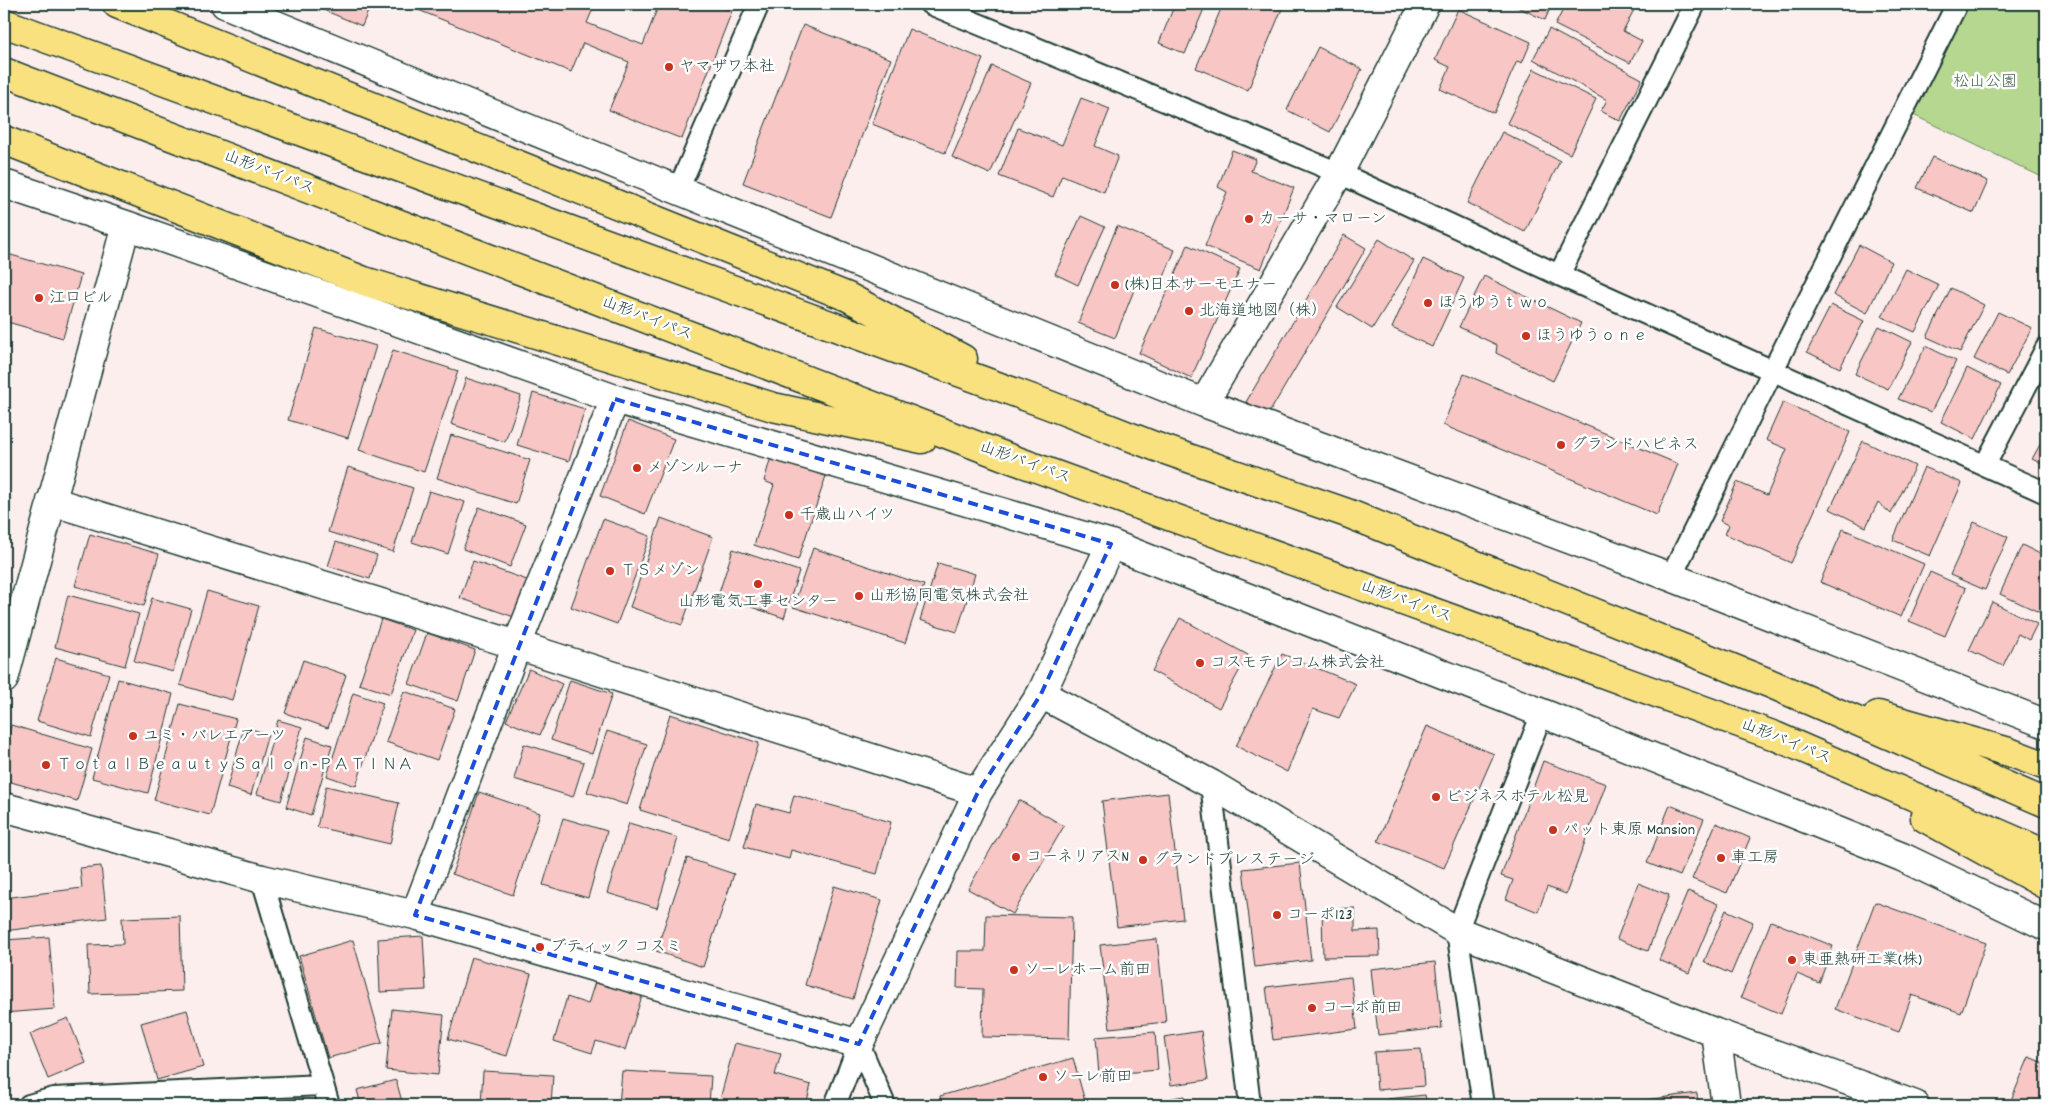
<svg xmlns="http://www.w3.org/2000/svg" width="2050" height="1109" font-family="Dekko,'Klee One',sans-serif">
<rect width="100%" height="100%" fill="#fdeeee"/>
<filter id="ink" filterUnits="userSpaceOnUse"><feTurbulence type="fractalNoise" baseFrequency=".02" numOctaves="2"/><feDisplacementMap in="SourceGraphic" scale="10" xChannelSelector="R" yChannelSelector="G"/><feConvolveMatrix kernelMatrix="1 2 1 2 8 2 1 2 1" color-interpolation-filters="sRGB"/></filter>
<g filter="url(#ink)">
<path fill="#b5d790" stroke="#6a8a62" d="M1957,4h89v175l-143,-69z"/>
<path fill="#f7c6c5" stroke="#1f3d34" d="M309,4h62l-9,22z
M412,4h183l-8,19 56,22 16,-41h54l19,7 -50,128 -73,-29 20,-48 -46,-19 -12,29 -160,-65z
M1175,4h31l-21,50 -26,-11z
M1223,4h61l-36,86 -52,-22z
M1511,4h41l-7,16z
M1566,4h71l-14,27 19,10 -12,22 -75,-38z
M1458,9l73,33 -9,21 -5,-2 -23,52 -54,-24 10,-22 -15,-7z
M803,25l88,34 -60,158 -88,-34z
M909,29l74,30 -38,94 -73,-29z
M1549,29l93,50 -22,42 -19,-10 6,-11 -74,-41z
M1318,47l44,22 -32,63 -43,-22z
M992,66l39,17 -41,91 -38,-17z
M1534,69l62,30 -26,55 -63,-31z
M1081,98l29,11 -15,37 23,10 -14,36 -42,-17 -9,22 -54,-21 19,-48 44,17z
M1502,132l58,29 -35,71 -58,-29z
M1232,150l24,9 -5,12 43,17 -33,81 -56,-23 22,-54 -9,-5z
M1932,157l56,24 -14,32 -57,-25z
M1081,216l24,11 -27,58 -23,-11z
M1117,226l58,24 -16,39 -21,-9 -23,58 -37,-15z
M1344,235l22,13 -98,167 -22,-13z
M1379,239l35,22 -42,68 -35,-22z
M1188,245l52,24 -49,109 -52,-25z
M1859,245l32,17 -24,51 -34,-18z
M4,253l77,22 -18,63 -59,-17z
M1423,259l41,19 -32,69 -40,-19z
M1906,269l33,16 -24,47 -33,-15z
M1484,276l97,47 -28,58 -57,-28 1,-8 -38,-18z
M1951,288l33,17 -24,47 -33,-15z
M1831,305l33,16 -24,47 -33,-16z
M1998,312l34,16 -25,47 -33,-16z
M1879,326l33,16 -24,47 -33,-15z
M316,328l60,18 -28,92 -60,-18z
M1926,346l30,15 -25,51 -33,-13z
M393,350l65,21 -34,101 -65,-22z
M1967,368l34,17 -26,54 -34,-17z
M1464,374l214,90 -21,51 -214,-90z
M466,378l55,18 -16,46 -54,-18z
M533,393l52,16 -16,52 -52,-16z
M1783,402l67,30 -59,131 -66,-29 4,-9 -9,-4 17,-39 30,13 20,-46 -21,-9z
M628,421l46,18 -29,75 -45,-18z
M2046,434v32l-14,-7z
M451,435l79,25 -14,44 -79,-26z
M1863,441l52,25 -24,48 -13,-12 -12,25 -36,-18z
M771,457l55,19 -28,84 -44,-15 20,-60 -10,-4z
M348,467l65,21 -20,64 -65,-20z
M1924,467l38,16 -32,73 -37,-16z
M429,491l36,11 -17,52 -36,-12z
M479,507l47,17 -16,43 -47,-18z
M661,518l52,19 -31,88 -52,-18z
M603,519l47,17 -33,88 -46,-17z
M1974,522l34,15 -23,53 -35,-15z
M1843,529l81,35 -23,53 -81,-35z
M90,534l69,20 -15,52 -69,-20z
M336,542l41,13 -7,24 -42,-13z
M2022,545l24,12v46l-5,10 -41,-19z
M813,548l111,37 -19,58 -112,-36z
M733,549l66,22 -15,47 -66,-22z
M473,561l54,19 -13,37 -54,-19z
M938,563l37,11 -18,58 -37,-12z
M1930,572l36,16 -21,48 -36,-15z
M207,591l52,15 -27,94 -52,-15z
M68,595l71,19 -14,52 -70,-19z
M152,598l39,11 -18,63 -39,-11z
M1992,602l45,22 -8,16 -11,-6 -15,32 -34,-16z
M1180,618l68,37 -29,53 -67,-37z
M381,619l32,11 -22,64 -32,-10z
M427,633l48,17 -17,51 -49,-17z
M1282,654l74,30 -17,34 -26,-9 -26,63 -51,-26z
M56,658l53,16 -18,63 -54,-16z
M303,660l43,15 -18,53 -43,-15z
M529,669l33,15 -22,51 -34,-14z
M118,679l55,15 -25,99 -56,-15z
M570,680l42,14 -20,60 -41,-14z
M404,691l51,18 -18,51 -51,-18z
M353,693l30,10 -27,83 -29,-10z
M180,704l56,15 -26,96 -56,-15z
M670,714l89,29 -30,95 -89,-28z
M278,720l24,7 -21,74 -24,-7z
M11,725l81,24 -15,52 -73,-21v-30z
M1427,726l67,28 -50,114 -66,-27z
M244,727l24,7 -17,61 -24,-7z
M607,731l40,13 -20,61 -40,-13z
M307,737l25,8 -21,70 -25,-8z
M524,744l60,18 -11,35 -59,-18z
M1543,761l63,23 -40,110 -19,-7 -9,25 -32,-13 7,-19 -12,-4z
M326,786l73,17 -9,41 -73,-17z
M479,792l61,21 -27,82 -61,-21z
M1168,793l15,126 -66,8 -15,-126z
M794,795l97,27 -14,52 -86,-24 -2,9 -45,-12 12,-43 33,9z
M1019,800l45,26 -51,88 -45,-25z
M1670,805l34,14 -24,57 -33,-13z
M563,818l44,13 -19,67 -45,-13z
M629,823l49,15 -21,70 -50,-15z
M1716,823l34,15 -23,55 -35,-14z
M687,858l47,16 -31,93 -47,-16z
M1300,863l11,97 -56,7 -12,-98z
M101,866l6,52 -103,13v-33l78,-10 -2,-20z
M1638,883l31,12 -21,56 -31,-12z
M834,886l48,14 -29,99 -48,-14z
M1688,891l30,13 -29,69 -30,-13z
M1875,902l111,41 -25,70 -49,-18 -13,37 -64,-23z
M1355,908v23l24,-1 1,26 -57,1 -1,-48z
M1726,910l27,12 -22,52 -27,-12z
M986,915l86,2 -3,122 -87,-2 1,-48 -26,-1 1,-37h27z
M180,916l2,75 -92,3 -2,-49 35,-1 -1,-26z
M1771,921l62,25 -14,37 -22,-9 -16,40 -40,-17z
M423,936l3,54 -46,2 -2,-53z
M49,937l6,72 -51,4v-73z
M1157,939l9,83 -56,6 -10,-83z
M353,940l29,103 -54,15 -29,-102z
M471,957l60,17 -24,82 -59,-17z
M1435,962l7,66 -64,7 -7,-66z
M1351,977l6,52 -84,11 -7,-53z
M595,982l47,14 -17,54 -29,-9 -4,12 -38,-12 13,-44 21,7z
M392,1009l52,6 -6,60 -52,-5z
M187,1010l16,57 -46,13 -16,-57z
M68,1018l18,45 -38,16 -18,-45z
M1201,1031l7,49 -37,5 -7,-48z
M1155,1032l3,38 -59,5 -3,-38z
M735,1043l46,11 -6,21 36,10 -5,20h-80l-7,-2z
M1421,1049l3,37 -47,4 -3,-38z
M2029,1057l17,7v41h-37z
M1073,1058l13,47h-144l-2,-9z
M483,1071l70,4 -2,30h-70z
M622,1071l89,5 -2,29h-90z
M396,1080l7,25h-42l-4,-15z
M1697,1093l1,12h-83v-1z
M1425,1095l2,10h-39l-1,-6z
M1184,1096l1,9h-53z
M1347,1100l1,5h-77v-1z"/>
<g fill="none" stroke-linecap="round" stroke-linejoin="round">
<g stroke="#1f3d34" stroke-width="24">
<path id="service" d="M930,4l409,169 220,102 487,218
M678,190l81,-186
M1559,275l136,-271
M1985,465l61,-117
M1671,577l101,-205 185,-368
M1211,784l39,321
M262,879l67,226
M859,1044l26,61
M29,1105l25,-7 268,-13
M835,1105l24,-61
M1483,1105l-26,-174 85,-218"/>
</g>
<g stroke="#1f3d34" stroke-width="31">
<path id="minor" d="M225,4l453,186 526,213 467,174 375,147
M4,184l122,41 489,174 496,145 431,169 360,144 144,69
M1204,403l135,-230 86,-169
M51,501l466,144 461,147
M4,679l122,-454
M1041,694l170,90 246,147 259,102 199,72
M4,807l258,72 153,36 444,129 119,-252 63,-98 70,-150
M415,915l102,-270 98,-246
M1716,1033l10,72"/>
</g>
<g stroke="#1f3d34" stroke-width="31">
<path id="trunk" d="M117,4l731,293 115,62
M4,23l1045,382 105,41 193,67 422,170 277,120
M4,72l1005,386 766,278 271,118
M4,140l360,141 409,126 149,32
M1878,715l131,37 37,14
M1925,818l121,67"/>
</g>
<use href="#service" stroke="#fff" stroke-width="20"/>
<use href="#minor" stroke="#fff" stroke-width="28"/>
<use href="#trunk" stroke="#fae180" stroke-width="28"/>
</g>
</g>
<path fill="none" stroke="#1d4ed8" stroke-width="4" stroke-dasharray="10 6" stroke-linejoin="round" d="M615,399l496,145 -70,150 -63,98 -119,252 -444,-129z"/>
<g fill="#c8321e" stroke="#fff" stroke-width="2">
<circle cx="669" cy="67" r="5"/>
<circle cx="1249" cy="219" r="5"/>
<circle cx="1115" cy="285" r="5"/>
<circle cx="39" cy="298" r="5"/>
<circle cx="1428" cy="303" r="5"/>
<circle cx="1189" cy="311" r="5"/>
<circle cx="1526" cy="336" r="5"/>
<circle cx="1561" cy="445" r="5"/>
<circle cx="637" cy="468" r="5"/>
<circle cx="789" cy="515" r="5"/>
<circle cx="610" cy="571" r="5"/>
<circle cx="758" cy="584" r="5"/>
<circle cx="859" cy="596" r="5"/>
<circle cx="1200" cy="663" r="5"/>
<circle cx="133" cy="736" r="5"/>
<circle cx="46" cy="765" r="5"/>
<circle cx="1436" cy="797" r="5"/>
<circle cx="1553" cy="830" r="5"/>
<circle cx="1016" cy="857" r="5"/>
<circle cx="1721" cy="858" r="5"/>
<circle cx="1143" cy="860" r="5"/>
<circle cx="1277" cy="915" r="5"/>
<circle cx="540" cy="947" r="5"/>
<circle cx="1792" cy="960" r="5"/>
<circle cx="1014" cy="970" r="5"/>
<circle cx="1312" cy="1008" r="5"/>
<circle cx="1043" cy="1077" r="5"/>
</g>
<g text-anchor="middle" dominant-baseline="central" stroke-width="5" stroke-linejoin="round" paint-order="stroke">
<g font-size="16" fill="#1f3d34" stroke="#fff" text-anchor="start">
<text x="679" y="67">ヤマザワ本社</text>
<text x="1259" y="219">カーサ・マローン</text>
<text x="1125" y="285">(株)日本サーモエナー</text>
<text x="49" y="298">江口ビル</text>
<text x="1438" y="303">ほうゆうｔｗｏ</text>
<text x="1199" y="311">北海道地図（株）</text>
<text x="1536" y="336">ほうゆうｏｎｅ</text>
<text x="1571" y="445">グランドハピネス</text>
<text x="647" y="468">メゾンルーナ</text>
<text x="799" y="515">千歳山ハイツ</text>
<text x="620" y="571">ＴＳメゾン</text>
<text x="869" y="596">山形協同電気株式会社</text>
<text x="758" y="602" text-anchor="middle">山形電気工事センター</text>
<text x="1210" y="663">コスモテレコム株式会社</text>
<text x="143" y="736">ユミ・バレエアーツ</text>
<text x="56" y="765">ＴｏｔａｌＢｅａｕｔｙＳａｌｏｎ−ＰＡＴＩＮＡ</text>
<text x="1446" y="797">ビジネスホテル松見</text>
<text x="1563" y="830">パット東原 Mansion</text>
<text x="1026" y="857">コーネリアスN</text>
<text x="1731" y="858">車工房</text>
<text x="1153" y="860">グランドプレステージ</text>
<text x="1287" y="915">コーポ123</text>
<text x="550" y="947">ブティック コスミ</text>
<text x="1802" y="960">東亜熱研工業(株)</text>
<text x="1024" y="970">ソーレホーム前田</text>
<text x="1322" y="1008">コーポ前田</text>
<text x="1053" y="1077">ソーレ前田</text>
</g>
<g font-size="16" fill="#44644b" stroke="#fff">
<text x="1985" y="82">松山公園</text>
</g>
<g font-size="16" fill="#1f3d34" stroke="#fff">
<text transform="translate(269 173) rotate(21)">山形バイパス</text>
<text transform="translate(647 319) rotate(21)">山形バイパス</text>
<text transform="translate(1025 463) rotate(20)">山形バイパス</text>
<text transform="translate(1406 602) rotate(20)">山形バイパス</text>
<text transform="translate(1786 742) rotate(22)">山形バイパス</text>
</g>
</g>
<rect width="2050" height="1109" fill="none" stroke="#fff" stroke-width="20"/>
<rect x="10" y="10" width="2030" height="1089" fill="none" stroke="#1f3d34" stroke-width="2" filter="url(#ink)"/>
</svg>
